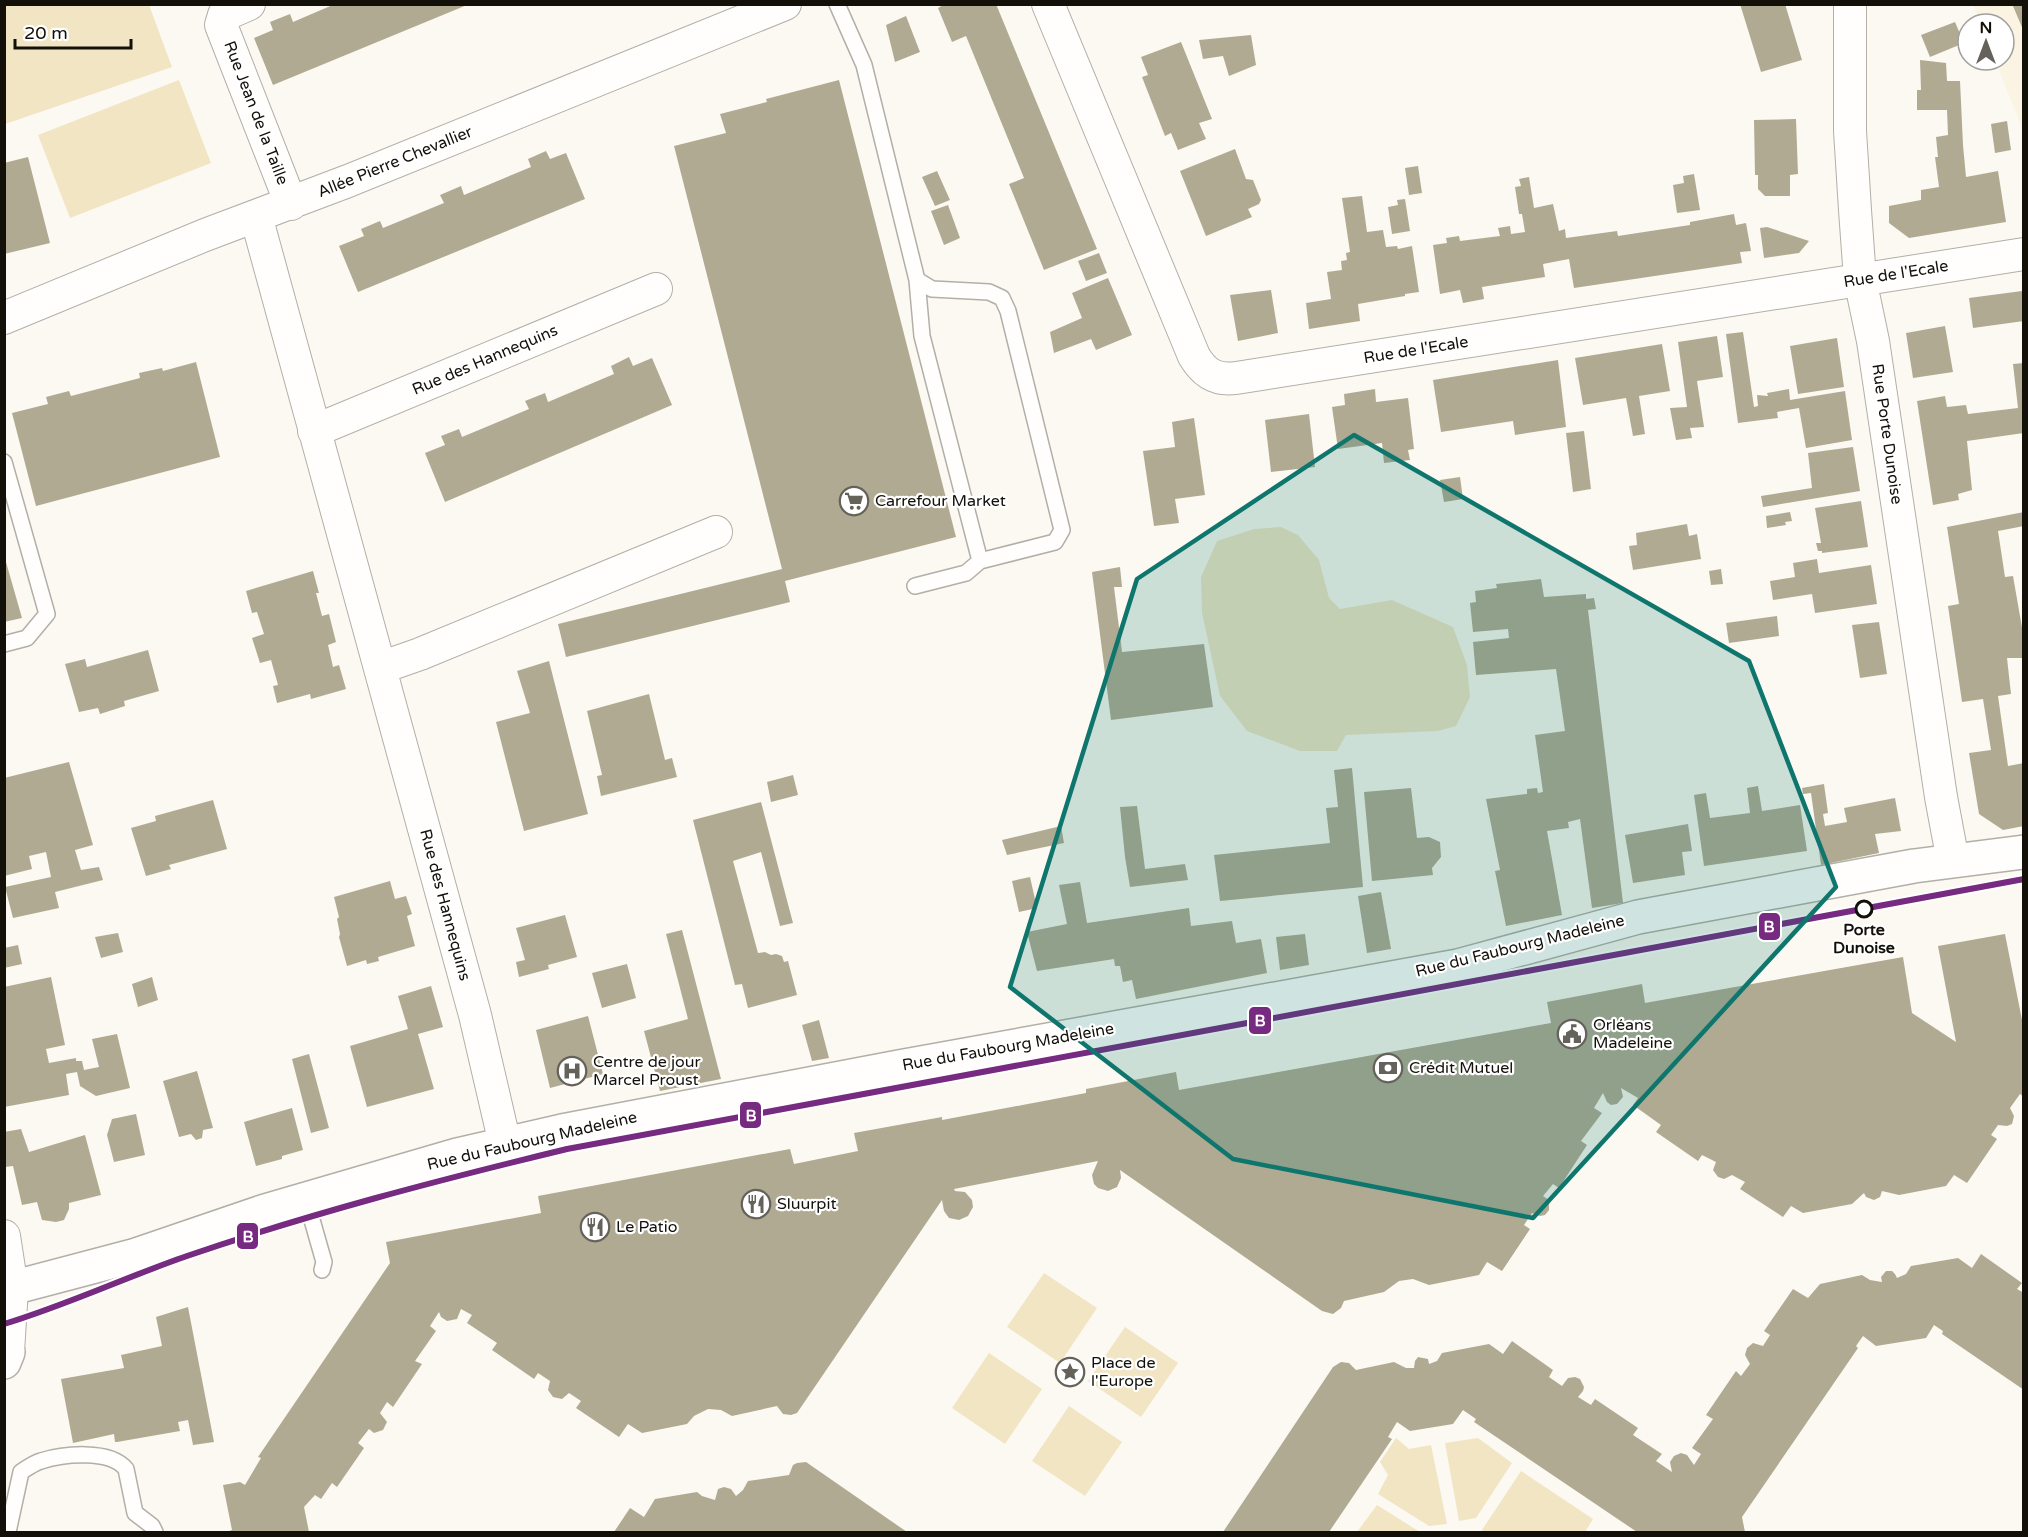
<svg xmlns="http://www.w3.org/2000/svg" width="2028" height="1537" font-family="'Varela Round',sans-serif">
<rect width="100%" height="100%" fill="#fcf9f2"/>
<path fill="#fbf4e2" d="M1973,5h50v125l-28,-70h9v-36h-23z"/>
<path fill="#f1e5c3" d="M4,5h145l23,62 -167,57z
M179,80l32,83 -141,55 -32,-83z
M1281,527l17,8 21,25 10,38 11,11 52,-9 61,27 14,38 3,32 -14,29 -18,5 -92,4 -9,16h-37l-53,-20 -27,-35 -18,-83 -1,-36 16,-36 37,-12z
M1044,1273l53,35 -37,55 -53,-36z
M1125,1327l53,36 -37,54 -53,-36z
M989,1353l53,36 -37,55 -53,-36z
M1069,1406l53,36 -37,54 -53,-35z
M1396,1438l13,11 22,-4 16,79 -18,2 -51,-32 10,-19 -8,-13z
M1478,1438l34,25 -36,55 -17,3 -14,-78z
M1521,1471l72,48 -8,13h-102l-1,-2z
M1377,1505l43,27h-63z"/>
<path fill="#b1aa92" d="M335,4h132v1l-194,80 -19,-47 19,-8 -3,-8 20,-8 3,8z
M945,4h51l101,245 -53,21 -35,-86 15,-6 -58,-142 -14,6 -14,-34z
M1740,4h45l17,56 -41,12z
M2017,4h7v28l-11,-26z
M906,16l14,36 -25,10 -9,-37z
M1955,22l9,21 -34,14 -9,-22z
M1251,35l5,30 -27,11 -6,-20 -20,3 -4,-19z
M1181,42l31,77 -13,4 7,16 -28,11 -7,-17 -6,3 -23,-59 6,-2 -7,-18z
M1920,60l26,3 1,18h13l3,64 3,32 32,-6 8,51 -97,16 -20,-15v-17l32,-6v-10l18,-3 -4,-30h3l-2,-20 12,-2 -1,-25h-30v-20h4z
M839,80l117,457 -171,44 5,21 -224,55 -8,-33 224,-55 -108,-423 52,-13 -6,-19 47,-12 -1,-3z
M1796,119l2,55 -8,1v21h-25l-7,-7v-14h-3l-1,-55z
M2007,121l4,29 -16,3 -4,-29z
M1235,149l11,30 7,1 8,20 -2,4 -11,5 4,8 -46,19 -26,-65z
M546,151l4,8 16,-6 19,46 -227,93 -19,-46 25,-10 -3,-7 19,-8 3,7 61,-25 -4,-8 21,-9 3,9 67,-28 -3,-8z
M28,157l22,86 -46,11v-91z
M1418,166l4,27 -13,2 -4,-27z
M937,171l13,29 -15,6 -13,-29z
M1694,174l6,36 -23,3 -4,-28 11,-2 -1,-7z
M1529,177l5,31 19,-4 6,27 6,-2 1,9 51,-7 1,5 72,-11v-3l44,-8 2,11 10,-2 5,28 -11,1 2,11 -168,25 -5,-29 -26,5 2,13 -63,10 2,12 -21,4 -3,-13 -20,4 -7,-49 14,-2 -1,-5 13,-2 1,5 40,-5 -2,-8 12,-2 1,8 14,-2 -3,-18h-3l-4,-27 6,-1 -2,-7z
M1362,196l5,36 16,-2 3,17 11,-1 1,3 14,-3 7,46 -14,2v2l-47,8 2,17 -51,8 -3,-26 25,-4 -4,-27 15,-2 -1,-9 6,-1 -1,-7 4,-1 -8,-54z
M1405,199l5,32 -18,3 -4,-27 10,-2 -1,-5z
M948,205l12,33 -16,7 -13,-34z
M1767,227l42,14 -10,12 -35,5 -4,-30z
M1099,253l8,20 -21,8 -8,-20z
M1108,278l24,57 -36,15 -5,-11 -37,14 -4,-21 32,-14 -10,-25z
M1271,290l7,43 -40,8 -8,-46z
M2022,291l2,30 -51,7 -4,-30z
M1945,326l8,46 -40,6 -7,-45z
M1743,332l11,75 4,-1 -1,-11 11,1 -1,-3 22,-4 1,11 55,-9 7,49 -46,8 -7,-40 -22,4 1,6 -40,5 -12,-89z
M1717,336l6,41 -26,4 7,46 -14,1 2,10 -16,2 -6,-32 17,-1 -9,-65z
M1837,338l7,49 -46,7 -8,-48z
M1662,344l8,47 -31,5 6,38 -12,2 -7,-38 -43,7 -8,-47z
M629,357l4,9 19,-8 20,47 -227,97 -20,-49 20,-8 -4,-9 18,-7 3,8 67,-28 -4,-8 20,-8 3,9 66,-28 -3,-8z
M1558,360l8,67 -51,8 -2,-14 -72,11 -8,-52z
M196,362l24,95 -184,49 -24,-93 36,-9 -2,-7 23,-6 2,5 69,-18 -1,-5 23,-5 1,3z
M2024,363v70l-57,8 5,49 -14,4 1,6 -26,5 -16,-104 28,-5 2,11 19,-2 2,9 50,-6 -5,-44z
M1375,389l1,13 32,-4 6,51 -6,1 2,10 -26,3 -2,-20 -44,6 -6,-42 13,-2 -1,-11z
M1309,414l6,53 -44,5 -6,-52z
M1194,418l11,77 -30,4 4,24 -25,3 -11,-75 32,-4 -3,-25z
M1584,431l7,58 -18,3 -7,-59z
M1853,447l7,44 -97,16 -2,-11 51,-8 -4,-35z
M1460,477l3,22 -19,3 -4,-22z
M1861,501l7,46 -46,6v-2h-4l-2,-8h5l-6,-35z
M1790,512l2,9 -7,1 1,3 -19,3 -1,-12z
M2024,512v14l-26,5 7,46 8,-1 11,63v19h-17l4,36 -13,2 10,70 16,-3v63l-21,4 -24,-16 -10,-61 22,-3 -8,-51 -21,3 -14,-96 11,-2 -12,-77z
M1687,524l2,12 8,-2 4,25 -68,11 -4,-24 8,-1 -1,-12z
M4,555l18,63 -18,4z
M1817,559l2,14 52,-8 6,39 -62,9 -3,-19 -39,6 -3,-19 25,-4 -2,-14z
M1120,567l2,20h-8l8,65 82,-8 9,63 -102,13 -19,-148z
M1721,569l2,15 -12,1 -2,-14z
M313,571l6,22h-3l6,23 7,-2 7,28 -8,3 5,22 6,-2 7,24 -35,10 -1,-5 -33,9 -4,-17 5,-1 -7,-25 -11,3 -8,-25 12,-4 -7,-22 -5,1 -6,-22z
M1541,579l3,18 42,-3v5l8,-1 2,11 -8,1 35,293 -31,5 -12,-89 -12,3 1,6 -22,3 15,84 -56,11 -11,-55 5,-1 -14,-71 41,-5v-5l10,-1 1,5 5,-1 -8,-57 30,-4 -9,-62 -80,6 -3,-33 36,-4 -1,-9 -35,3 -3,-29 6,-1 -1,-11 22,-3 -1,-4z
M1777,616l2,20 -50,7 -3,-20z
M1879,622l8,52 -27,4 -8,-53z
M148,650l11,41 -35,10 1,5 -25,8 -2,-6 -19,4 -14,-48 20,-5 2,8z
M549,661l39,153 -64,17 -28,-109 34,-9 -13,-42z
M649,694l16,66 7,-2 5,19 -76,19 -4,-20 5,-1 -15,-64z
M69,762l24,83 -18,5 6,20 18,-3 4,13 -48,12 4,16 -46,10 -8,-31 46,-10 -5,-25 -17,4 3,13 -28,7v-98z
M1352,768l11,119 -143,14 -6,-46 116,-12 -4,-35 12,-1 -4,-37z
M793,775l5,20 -27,7 -4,-20z
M1824,784l4,29 -5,1 2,12 22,-4 -3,-14 51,-10 6,33 -26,3 4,19 -58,12 -10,-72 -8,1 -1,-6z
M1758,786l4,25 38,-6 7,46 -103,15 -10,-71 12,-2 4,25 40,-5 -3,-25z
M1411,788l6,50 12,-1 11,5 1,15 -9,11 1,7 -61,6 -8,-89z
M213,800l14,49 -58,16 2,4 -25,7 -15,-48 25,-7 -1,-5z
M761,802l32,121 -13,3 -19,-74 -28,9 25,92 7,-1 6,3 5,-1 6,2 2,6 4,-1 9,34 -49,13 -6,-24 -7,1 -42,-165z
M1137,806l8,63 40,-5 3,16 -58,7 -5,-30 -5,-50z
M1688,824l4,27 -10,1 3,23 -52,8 -8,-48z
M1061,826l3,17 -57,12 -5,-15z
M1030,877l7,31 -18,4 -7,-31z
M390,881l5,18 11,-3 6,18 -5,2 8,30 -37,11 1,4 -12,3 -1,-4 -19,6 -8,-29 1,-3 -3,-15 2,-2 -5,-20z
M1080,882l7,41 102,-15 2,18 41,-5 4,22 25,-4 6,34 -131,26 -4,-19 -9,2 -3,-16h-5l-1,-7 -77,12 -10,-39 40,-8 -8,-39z
M1381,892l10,57 -24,4 -9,-57z
M565,915l12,42 -29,8 1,4 -30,8 -3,-15 9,-2 -9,-32z
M682,930l39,149 -61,12 -16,-60 44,-12 -22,-85z
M118,933l5,19 -22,6 -6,-21z
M1305,934l4,31 -29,5 -4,-33z
M2005,934l19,96v67l-4,-3 -10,14 4,8 -2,8 -5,2 -9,-1 -7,10 6,4 -30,44 -13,-8 -8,11 -47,9 -17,-4 -2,6 -6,3 -8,-3 -2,-4 -12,11 -49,9 -12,-7 -8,11 -43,-28 5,-7 -13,-7 -8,4 -6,-2 -5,-7 3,-8 -14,-7 -4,6 -42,-29 5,-7 -28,-20 5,-7 -17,-10 2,9 -6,7 -6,1 -4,-3 -4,-9 -9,15 8,5 -21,28 6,4 -28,43 -6,-4 -10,12 6,4v10l-4,5 -5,1 -8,-3 -8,12 6,4 -28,42 -15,-9 -8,13 -50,10 -16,-6 -14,2 -15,11 -40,9 -3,7 -8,6 -11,-3 -202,-141 1,8 -4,9 -9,4 -10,-3 -4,-4 -2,-9 6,-14 -144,28 1,2 10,1 7,8 1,7 -5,9 -9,4 -10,-2 -5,-7 -2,-11 -145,213 -6,2 -8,-1 -6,-8 -45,10 -11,-6 -13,-1 -14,7 -7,8 -45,9 -14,-9 -9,13 -43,-29 5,-7 -12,-8 -7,6 -9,-2 -5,-7 2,-9 -12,-8 -4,6 -42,-29 5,-7 -30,-20 5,-8 -11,-6 -4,10 -10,2 -6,-4 -2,-5 -9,14 6,5 -21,30 7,3 -29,43 -6,-5 -7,11 7,9 -4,8 -9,3 -5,-4 -11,14 6,5 -27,39 -5,-4 -11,16 -6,-4 -11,12 5,25h-83l6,-2 -9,-45 17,-3 5,3 16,-27 -3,-1 132,-194 -4,-21 155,-29 -3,-17 252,-47 4,15 64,-13 -4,-18 88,-16v3l144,-27v-4l90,-17 3,18 372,-67 -4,-21 95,-18 3,19 258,-46 9,56 44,29 -18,-96z
M18,945l4,19 -18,4v-20z
M627,964l9,34 -34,10 -10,-35z
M51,977l14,68 -19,4 3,14 27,-5v3h6l2,9 15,-3 -7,-28 25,-5 13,54 -34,8 -16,-10 -3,-14 -11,2 3,21 -65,12v-120z
M152,977l6,23 -20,7 -6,-23z
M431,986l12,41 -25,7 16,55 -67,18 -17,-61 58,-17 -10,-33z
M588,1016l15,58 -53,14 -14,-58z
M819,1020l10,38 -17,3 -10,-36z
M309,1054l20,74 -18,5 -19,-74z
M197,1071l16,57 -10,2 -1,8 -6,2 -5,-6 -12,3 -16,-56z
M292,1108l11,42 -21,6v3l-26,7 -12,-44z
M136,1114l9,41 -31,7 -7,-27 5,-16z
M21,1129l8,23 56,-17 16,60 -32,8v6l-5,11 -8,2 -14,-2 -5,-18 -15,3 -9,-39 -8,1 -1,-3v-32z
M1981,1254l41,29 -5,6 7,4v97l-82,-56 1,-3 -9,-6 -8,13 -50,8 -13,-10 -7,10 2,2 -116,169 3,15h-108l-163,-110 2,-3 -13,-9 -10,14 -43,7 -13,-9 -9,15 4,2 -63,93h-106l110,-165 8,-5 8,1 7,7 38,-8 12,6h8l1,-7 3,-4 10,2 1,5 8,-3 5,-8 47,-9 14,10 9,-13 41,29 -4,7 13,9 6,-8 7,-1 5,2 4,8 -1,4 -5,6 13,8 4,-6 43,29 -5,7 29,19 -6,7 16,11 -2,-10 4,-6 7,-3 6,2 7,10 7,-11 -9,-6 21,-29 -7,-4 30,-44 5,5 9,-12 -5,-9 2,-7 6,-5 10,3 7,-11 -6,-4 29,-42 15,9 12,-14 42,-9 8,5 12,2 -1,-5 5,-6h6l3,3 2,4 9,-4 5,-8 47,-8 14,10z
M188,1307l26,135 -21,3 -5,-25 -10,2 2,9 -63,11h-2l-1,-8 -41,9 -12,-64 63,-11 -3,-13 41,-9 -6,-29z
M806,1462l101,70h-293l16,-24 14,9 11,-18 42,-7 5,4 13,4 3,-11 6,-2 7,2 5,7 7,-6 5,-9 41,-6 4,-10 4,-2z"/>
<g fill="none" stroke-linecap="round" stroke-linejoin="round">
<g stroke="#b1afa8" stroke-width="18">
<path id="service" d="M837,4l27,61 53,215 5,56 58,225
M4,462l43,152 -20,24 -23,6
M915,586l51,-13 14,-12 75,-19 7,-12 -54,-219 -6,-13 -13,-6 -57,-3 -15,-9
M306,1199l18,63 -2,8
M8,1532l13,-60c6,-4 13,-9 20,-11 22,-7 69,-12 85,8l9,44 17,13 3,6"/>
</g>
<g stroke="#b1afa8" stroke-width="34">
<path id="minor" d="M249,4l-25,11 -3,10 70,179
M1048,4l146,352c10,17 22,25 42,22l788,-124
M1850,4v127l5,79 5,69 13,62 68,456 12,64
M256,216l219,799 30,129
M4,318l201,-83 143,-54 437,-177
M314,431l342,-142
M380,668l40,-14 296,-122
M4,1236l8,52 -4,64"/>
</g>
<g stroke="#b1afa8" stroke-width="36">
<path id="tertiary" d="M4,1290l129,-34 132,-45 192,-56 105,-24 337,-64 559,-101 180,-49 276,-51 110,-14
M4,1362l4,-10"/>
</g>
<use href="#service" stroke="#fffefd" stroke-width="15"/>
<use href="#minor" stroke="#fffefd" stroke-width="32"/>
<use href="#tertiary" stroke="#fffefd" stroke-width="33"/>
<g stroke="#fff" stroke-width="10">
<path id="tram-1" d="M4,1324c63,-19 122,-47 183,-68 125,-43 252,-76 380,-107l1457,-270"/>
</g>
<use href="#tram-1" stroke="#762a80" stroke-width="6"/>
</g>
<path fill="#0f766e" fill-opacity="0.2" stroke="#0f766e" stroke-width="4.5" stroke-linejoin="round" d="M1354,435l395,226 87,226 -303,331 -300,-59 -223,-172 127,-408z"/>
<defs>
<g id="supermarket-ring" transform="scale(1.5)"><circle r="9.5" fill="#fff" stroke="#65625b" stroke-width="1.5"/><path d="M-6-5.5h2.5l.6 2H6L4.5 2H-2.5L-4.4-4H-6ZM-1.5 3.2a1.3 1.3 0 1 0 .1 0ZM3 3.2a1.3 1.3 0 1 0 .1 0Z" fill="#65625b"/></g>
<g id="civic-ring" transform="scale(1.5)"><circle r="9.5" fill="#fff" stroke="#65625b" stroke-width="1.5"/><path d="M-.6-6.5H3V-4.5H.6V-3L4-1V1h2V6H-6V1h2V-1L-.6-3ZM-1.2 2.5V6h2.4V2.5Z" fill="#65625b"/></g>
<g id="bank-ring" transform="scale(1.5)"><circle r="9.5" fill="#fff" stroke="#65625b" stroke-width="1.5"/><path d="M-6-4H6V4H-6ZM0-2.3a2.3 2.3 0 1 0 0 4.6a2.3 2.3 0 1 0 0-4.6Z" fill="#65625b"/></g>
<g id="hospital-ring" transform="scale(1.5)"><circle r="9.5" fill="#fff" stroke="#65625b" stroke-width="1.5"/><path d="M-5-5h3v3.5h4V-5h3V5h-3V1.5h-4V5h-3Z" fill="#65625b"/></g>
<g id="restaurant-ring" transform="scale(1.5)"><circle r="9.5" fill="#fff" stroke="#65625b" stroke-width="1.5"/><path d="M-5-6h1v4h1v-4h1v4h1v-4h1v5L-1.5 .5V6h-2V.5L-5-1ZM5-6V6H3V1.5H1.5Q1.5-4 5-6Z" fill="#65625b"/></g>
<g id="sight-ring" transform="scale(1.5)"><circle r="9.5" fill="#fff" stroke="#65625b" stroke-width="1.5"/><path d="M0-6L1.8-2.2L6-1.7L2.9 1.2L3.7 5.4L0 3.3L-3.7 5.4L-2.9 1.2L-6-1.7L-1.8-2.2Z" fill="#65625b"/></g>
</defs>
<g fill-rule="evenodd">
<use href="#supermarket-ring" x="854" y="501"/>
<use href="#civic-ring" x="1572" y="1034"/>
<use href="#bank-ring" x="1388" y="1068"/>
<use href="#hospital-ring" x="572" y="1071"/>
<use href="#restaurant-ring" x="756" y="1204"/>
<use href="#restaurant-ring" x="595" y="1227"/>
<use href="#sight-ring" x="1070" y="1372"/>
</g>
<circle fill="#fff" stroke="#13100a" stroke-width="3" cx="1864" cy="909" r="8"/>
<g text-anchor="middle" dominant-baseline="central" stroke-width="4.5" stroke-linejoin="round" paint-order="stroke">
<g font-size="16" fill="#13100a" stroke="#fff">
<text transform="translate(256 113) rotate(69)">Rue Jean de la Taille</text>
<text transform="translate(395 162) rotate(-22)">Allée Pierre Chevallier</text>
<text transform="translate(1896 274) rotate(-9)">Rue de l'Ecale</text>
<text transform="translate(1416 350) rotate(-9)">Rue de l'Ecale</text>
<text transform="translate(485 360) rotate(-23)">Rue des Hannequins</text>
<text transform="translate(1887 434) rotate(82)">Rue Porte Dunoise</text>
<text transform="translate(445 905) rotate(75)">Rue des Hannequins</text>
<text transform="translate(1520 946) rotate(-14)">Rue du Faubourg Madeleine</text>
<text transform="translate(1008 1047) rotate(-10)">Rue du Faubourg Madeleine</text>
<text transform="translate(532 1141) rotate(-13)">Rue du Faubourg Madeleine</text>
</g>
<g font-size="16" fill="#13100a" stroke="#fff" text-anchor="start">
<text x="875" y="501">Carrefour Market</text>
<text x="1593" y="1025">Orléans<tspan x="1593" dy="18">Madeleine</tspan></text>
<text x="593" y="1062">Centre de jour<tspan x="593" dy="18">Marcel Proust</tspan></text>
<text x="1409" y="1068">Crédit Mutuel</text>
<text x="777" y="1204">Sluurpit</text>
<text x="616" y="1227">Le Patio</text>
<text x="1091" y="1363">Place de<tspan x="1091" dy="18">l'Europe</tspan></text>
</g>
<g font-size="16" font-weight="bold" fill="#13100a" stroke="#fff">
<text x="1864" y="930">Porte<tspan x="1864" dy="18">Dunoise</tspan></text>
</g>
</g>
<g stroke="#fff" stroke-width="2">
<rect x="1758" y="912" width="23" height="29" rx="6" fill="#762a80"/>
<rect x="1248" y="1006" width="24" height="29" rx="6" fill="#762a80"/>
<rect x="739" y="1101" width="23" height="28" rx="6" fill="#762a80"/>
<rect x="236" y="1222" width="23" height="28" rx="6" fill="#762a80"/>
</g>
<g font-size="16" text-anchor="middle" font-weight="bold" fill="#fff">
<text x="1769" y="932">B</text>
<text x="1260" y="1026">B</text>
<text x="751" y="1121">B</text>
<text x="248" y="1242">B</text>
</g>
<rect width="2028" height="1537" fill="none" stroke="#13100a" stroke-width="12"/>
<g transform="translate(1986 42)"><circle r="28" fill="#ffffff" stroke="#a19f9d" stroke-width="1.5"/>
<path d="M0-4.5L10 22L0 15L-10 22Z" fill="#65625b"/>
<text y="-9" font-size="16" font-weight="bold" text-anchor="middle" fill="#13100a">N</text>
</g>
<path d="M15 39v9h116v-9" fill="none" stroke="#13100a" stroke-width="3"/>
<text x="24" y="39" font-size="18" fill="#13100a" stroke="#ffffff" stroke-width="4.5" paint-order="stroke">20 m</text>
</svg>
